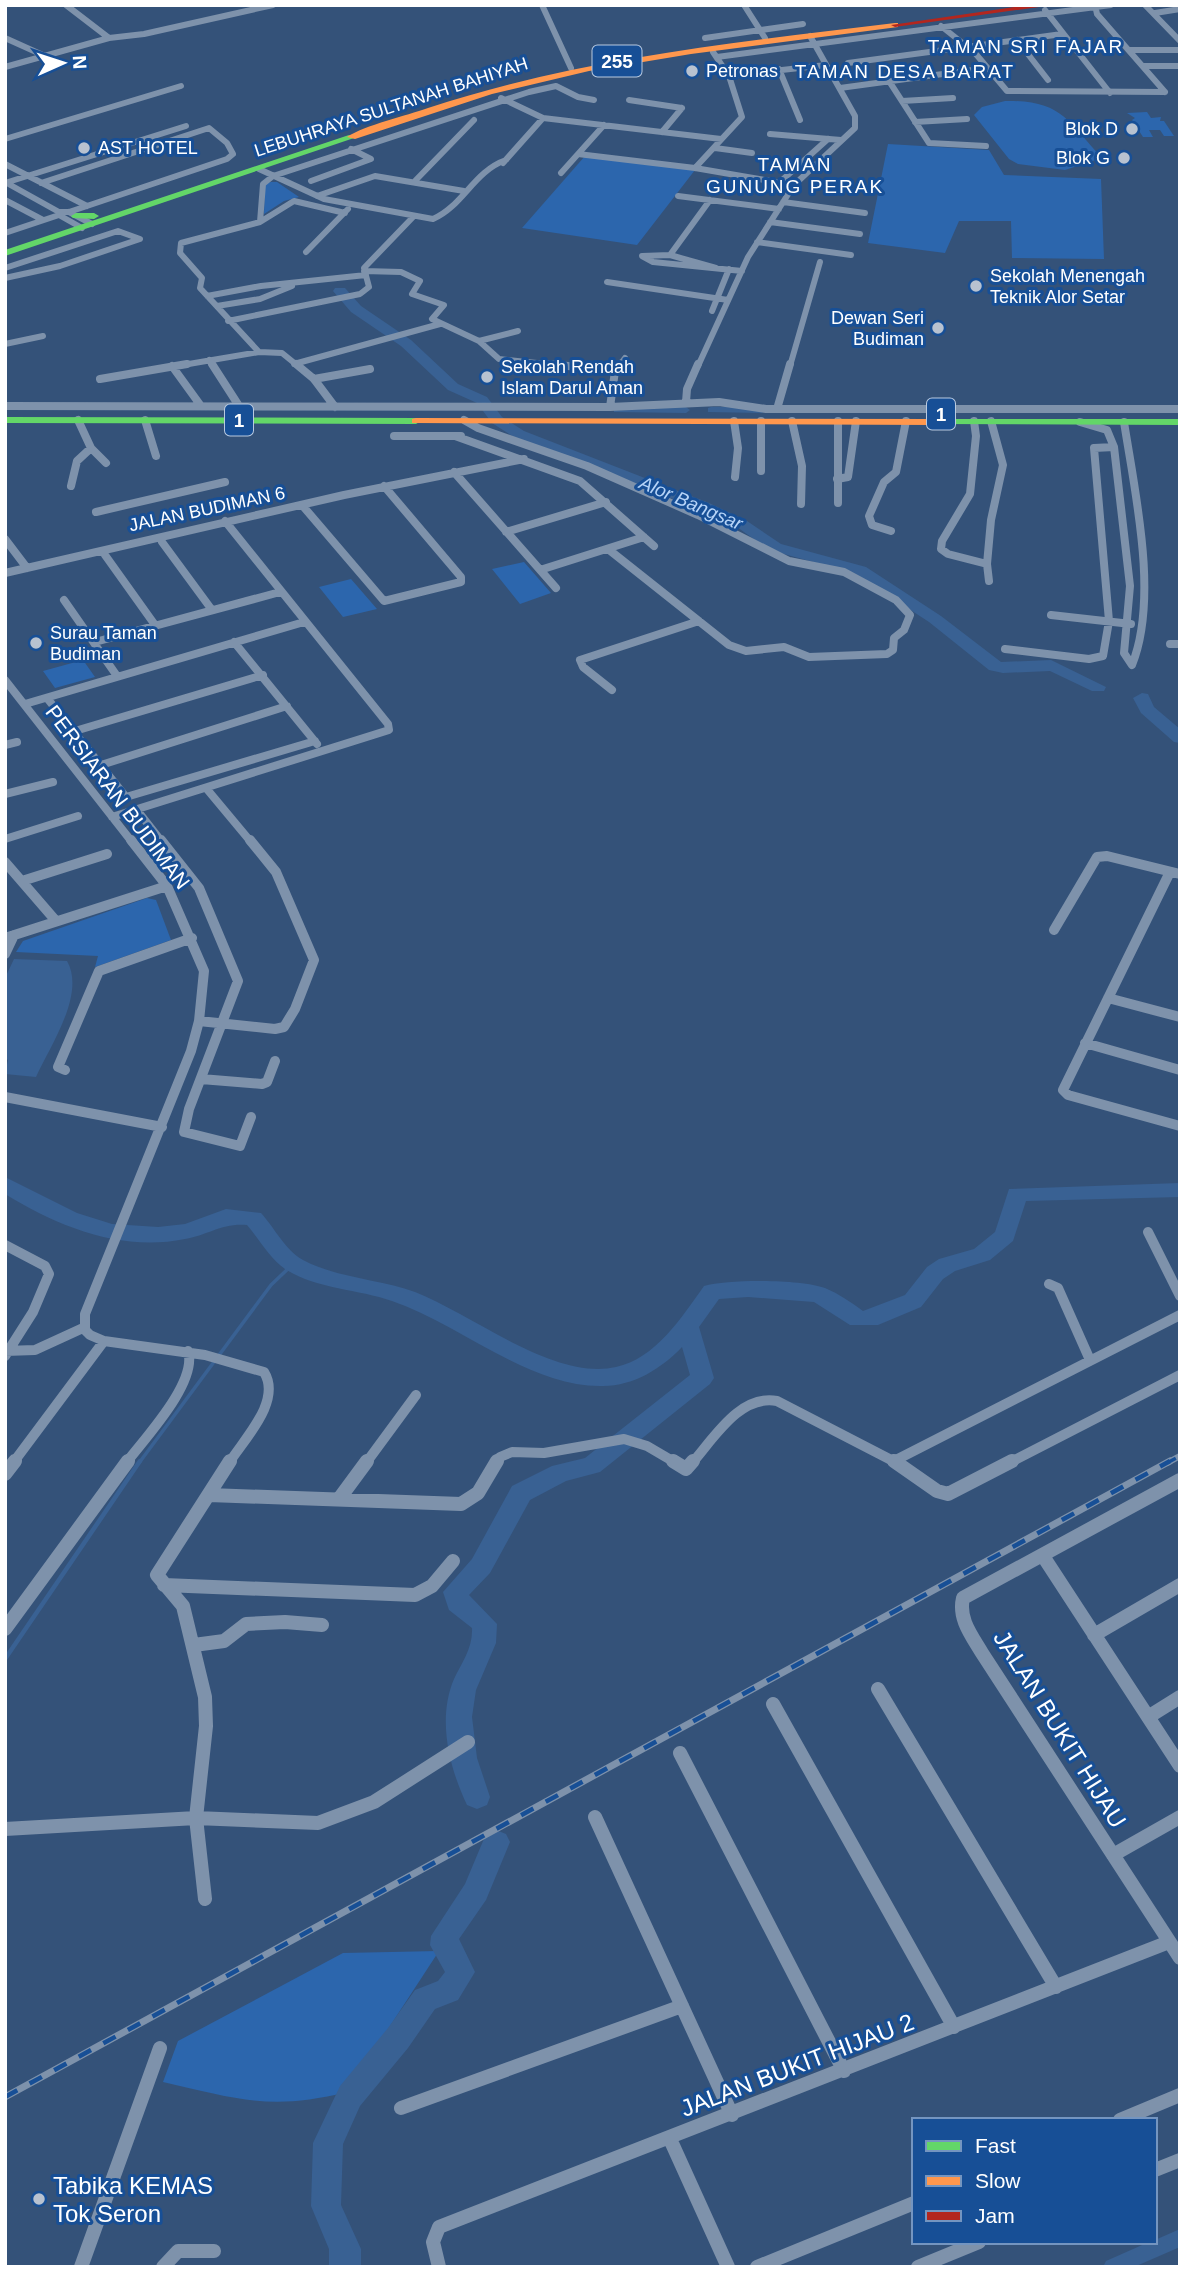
<svg xmlns="http://www.w3.org/2000/svg" width="1185" height="2272" font-family="Helvetica,sans-serif">
<rect width="100%" height="100%" fill="#345279"/>
<path fill="#2c66ad" d="M1005,101c56,-1 62,19 97,57l-37,12 -47,-6 -9,-5 -35,-44 8,-8z
M1147,112l4,6 10,-1 -1,4h4l10,15h-10l-4,-6h-11l4,7h-10l-11,-17 3,-2 -8,-5z
M888,144l101,6 15,25 97,4 3,80 -92,-1 -1,-37h-52l-14,32 -77,-10z
M585,156l110,14 -58,75 -115,-17z
M271,182h6l22,15 -15,4 -20,13 1,-30z
M524,562l27,31 -31,11 -28,-35z
M351,579l26,30 -34,8 -24,-30z
M83,660l12,17 -40,11 -12,-17z
M147,898l9,2 15,40 -76,27 3,-11 -82,-4 7,-11z
M439,1951l-92,141c-76,19 -110,7 -184,-10l15,-41 165,-88z"/>
<path fill="#396193" d="M14,959l53,2c19,33 -17,85 -31,116l-31,-3 3,-14 -3,-2v-80z"/>
<g fill="none" stroke-linecap="round" stroke-linejoin="round">
<path stroke="#396193" stroke-width="3.5" d="M139,1463l132,-178 22,-21"/>
<path stroke="#396193" stroke-width="4.5" d="M5,1659l135,-198"/>
<path fill="#396193" fill-rule="evenodd" d="M617,407h69l4,3 -4,3 -72,-1v-4z
M711,407h51l4,3 -4,3 -54,-1v-4z
M1180,2229v18l-46,20h-31l3,-6 43,-19h6v-2z"/>
<path fill="#396193" fill-rule="evenodd" d="M335,288h10l16,18 50,34 47,44 29,13 15,20 22,14 185,72 38,18 34,23 85,23 75,49 60,46 50,-2 55,27 -2,4h-12l-42,-20 -47,2 -14,-3 -60,-48 -75,-49 -85,-23 -32,-23 -38,-18 -185,-72 -22,-14 -15,-20 -29,-13 -47,-44 -50,-34 -18,-21z
M1142,693l6,1 6,13 26,22v14l-6,-1 -33,-29 -8,-15z
M5,1177l72,36 35,11 46,3 27,-3 41,-15 35,4c13,14 24,37 42,47 34,18 76,19 112,32 57,22 139,89 201,75 39,-8 66,-50 88,-81 25,-7 96,-7 121,2 14,6 26,14 38,23l42,-16 22,-28 12,-8 35,-10 21,-17 14,-43 171,-6v14l-154,4 -13,40 -23,19 -35,11 -12,8 -22,28 -43,18h-28l-36,-23 -66,-5 -29,2 -20,28 15,51 -4,6 -110,88 -34,9 -36,19 -40,73 -21,22 28,29 -1,19 -20,47 -4,27 5,41 13,39 -3,8 -10,4 -10,-4c-18,-38 -30,-86 -13,-126 8,-17 19,-31 18,-51l-23,-18 -6,-18 29,-33 40,-73 40,-20 33,-8 105,-83 -8,-28c-20,21 -48,39 -79,39 -73,2 -143,-62 -211,-85 -34,-12 -76,-12 -107,-32 -15,-10 -26,-30 -38,-44 -26,-2 -38,10 -62,14 -64,13 -126,-12 -180,-45z
M496,1830l10,4 4,8 -24,58 -27,39 16,33 -17,28 -23,9 -27,39 -48,58 -17,38 -2,61 20,44v18h-32v-18l-18,-43 2,-63 27,-57 48,-58 27,-38 23,-9 7,-9 -15,-27 1,-9 34,-52 21,-50z"/>
<path stroke="#7e92ab" stroke-width="6" d="M66,5l43,33
M542,5l29,63
M744,5l21,33
M1095,5l2,9 68,78
M1145,5l35,36
M1045,10l65,83
M1155,13l25,-4
M941,26l34,27 32,38 158,1
M5,38l40,18
M705,38l98,-14
M1017,40l31,40
M1129,50h51
M717,57l394,-52
M848,63l214,-29
M1143,66h37
M5,67l104,-29 35,-4 129,-29
M779,69l21,51
M729,76l97,-11
M889,81l40,62 57,3
M840,88l147,-20
M501,98l42,20 178,21
M629,100l53,8
M902,101l51,-3
M915,122l52,-3
M662,132l20,-24
M770,134l71,6
M5,139l176,-53
M715,148l37,5
M578,154l117,14 99,17
M503,163l40,-45
M5,164l82,42
M695,168l47,-51 -13,-41 -16,-24
M259,169l65,30 109,20c30,-13 41,-48 73,-59
M561,173l43,-48
M311,181l60,-22 -20,-10
M5,182l54,30h10l158,-53 6,-5 -6,-11 -18,-15 -168,55
M414,182l60,-62
M780,182l48,-43
M5,183l181,-57
M317,196l58,-20 89,15
M678,196l101,13
M5,200l38,20
M783,202l82,11
M69,212l23,12
M260,222l34,-21 51,12
M770,222l90,12
M5,233l54,-18 23,13
M757,242l94,13
M306,252l42,-43
M670,255l40,-55
M5,268l113,-37 22,8 -80,27 -55,12
M716,268l-46,-13 -28,1 11,6 89,9
M364,271l37,1 19,9 -8,13 32,11 -12,14 47,22 20,18 67,7
M607,282l121,18
M207,296l54,-10 105,-11
M217,306l43,-7 32,-13
M712,311l17,-42
M228,321l132,-27 9,-7 -5,-19 50,-52
M479,341l39,-10
M5,344l38,-8
M209,360l4,6
M294,364l146,-40
M177,366l82,-14
M298,366l-16,-13 -23,-1 -59,-64 2,-10 -22,-25 1,-10 79,-21 3,-38 10,-8 256,-84 27,-6 22,11 16,3
M619,366l6,-8
M698,366l50,-109 46,-72 61,-57v-12l-45,-80
M790,366l30,-104"/>
<path stroke="#7e92ab" stroke-width="8" d="M212,364l27,42
M296,364l18,15 21,28
M549,364l66,7
M172,366l29,40
M100,379l87,-15
M314,379l56,-10
M686,402l1,-13 11,-25
M5,406l605,1 109,-5 47,7h414
M610,407l5,-36 5,-7
M777,409l13,-45
M78,420l13,28 15,15
M145,420l11,36
M464,420l14,8 109,38 111,49 91,46 55,11 52,28 14,15 -6,15 -10,8 -1,12 -6,4 -78,3 -25,-10 -38,4 -17,-6 -121,-96
M734,421l4,27 -3,29
M761,421v50
M792,421l10,45 -1,38
M838,421v82
M974,421l2,15 -6,58 -28,47 -1,8 7,5 39,10
M1080,422l27,8 7,17 16,139 -6,67 8,12c27,-67 3,-172 -8,-243
M394,436h67
M455,436l125,45 74,65
M454,472l102,116
M837,479l11,-2 8,-56
M71,486l6,-25 14,-13
M302,505l82,96 77,-19v-5l-77,-91
M96,512l129,-30
M891,531l-19,-6 -3,-9 15,-34 12,-10 10,-51
M506,532l100,-30
M5,539l22,29
M162,542l50,68
M105,555l50,70
M540,570l104,-33
M5,573l339,-78 180,-36
M989,581l-2,-17 4,-44 12,-55 -12,-44
M64,600l53,76
M1051,615l80,9
M95,642l185,-50
M234,642l83,102
M1170,644h10
M1005,649l84,10 14,-3 6,-35 -15,-173 20,-1
M5,680l127,162
M612,690l-29,-23 -3,-7 119,-39
M47,698l79,99 189,-56
M25,704l279,-82
M75,731l188,-56
M5,745l12,-3
M101,765l186,-59
M206,788l45,54
M5,794l48,-12
M137,810l25,32
M112,817l277,-87 -1,-6 -163,-203
M5,839l73,-23"/>
<path stroke="#7e92ab" stroke-width="10" d="M131,840l36,46 37,85 -5,50 -8,30 -106,263v16l5,5 14,6 101,14 59,17c18,29 -19,66 -35,91
M161,840l38,48 39,93 -49,128 -5,23 56,14 11,-29
M5,862l51,59
M1170,872l-107,218 5,5 112,31
M22,881l85,-27
M1054,930l43,-73 10,-1 73,18
M5,938l162,-52
M5,954l9,-19
M1108,998l72,19
M199,1021l76,8 9,-2 11,-18 19,-49 -38,-88 -26,-32
M1085,1043l95,27
M65,1070l-7,-3 41,-96 93,-33
M201,1079l61,5 5,-2 8,-21
M5,1097l157,30
M1148,1232l32,64
M5,1245l40,21 4,8 -16,38 -28,44
M1049,1284l9,4 32,72
M5,1351l30,-1 48,-22
M894,1461l286,-146
M13,1463l91,-122
M126,1463c19,-25 72,-81 62,-112
M366,1463l50,-68
M496,1463l4,-6 12,-5 32,1 80,-14 23,7 29,17
M692,1463c22,-25 48,-69 85,-62l120,62
M1009,1463l171,-88"/>
<path stroke="#7e92ab" stroke-width="14" d="M673,1461l13,8 7,-8
M894,1461l43,30 11,3 64,-33
M5,1474l10,-13
M1180,1480l-217,118c-5,21 9,38 19,55l198,305
M209,1495l252,9 17,-11 19,-32
M339,1499l28,-38
M1043,1556l137,210
M164,1585l251,10 17,-9 21,-25
M5,1629l123,-168
M1094,1635l86,-50
M194,1645l30,-4 22,-17 39,-2 37,3
M878,1689l178,298
M773,1704l181,323
M1148,1717l32,-20
M680,1753l164,318
M595,1817l137,298
M5,1829l191,-11 122,5 56,-21 94,-60
M1113,1855l67,-38
M205,1899l-9,-81 10,-92 -1,-29 -22,-91 -26,-31 73,-114
M401,2108l281,-102
M1120,2120l60,-25
M670,2139l58,128
M1155,2170l25,-10
M81,2267l79,-219
M163,2267l15,-16h36
M439,2267l-6,-25 6,-15 730,-285
M757,2267l157,-64
M918,2267l61,-25"/>
<path fill="#63d668" fill-rule="evenodd" d="M349,135l8,2 -352,119v-6z
M76,213h18l5,3 -5,3 -21,-1 -2,-2z
M5,417l411,1 5,3 -5,3 -411,-1z
M933,419h247v6l-251,-1 -1,-2z"/>
<path fill="#ff974d" fill-rule="evenodd" d="M895,23h3v4l-207,27 -102,17 -97,23 -137,45 -8,-2c18,-12 59,-21 81,-29 151,-50 310,-66 467,-85z
M416,418l517,1 5,3 -5,3 -521,-2v-4z"/>
<path fill="#b3261e" fill-rule="evenodd" d="M1028,5h25l-158,22 -4,-2z"/>
<g stroke="#7e92ab" stroke-width="6">
<path id="rail-far1" d="M1167,1463l13,-7"/>
</g>
<g stroke="#7e92ab" stroke-width="7">
<path id="rail" d="M5,2097l1165,-636"/>
</g>
<use href="#rail-far1" stroke="#174f96" stroke-width="3.5" stroke-dasharray="10" stroke-linecap="butt"/>
<use href="#rail" stroke="#174f96" stroke-width="4.5" stroke-dasharray="14" stroke-linecap="butt"/>
</g>
<g fill="#b8c2d0" stroke="#174f96" stroke-width="2.5">
<circle cx="692" cy="71" r="7"/>
<circle cx="1132" cy="129" r="7"/>
<circle cx="84" cy="148" r="7"/>
<circle cx="1124" cy="158" r="7"/>
<circle cx="976" cy="286" r="7"/>
<circle cx="938" cy="328" r="7"/>
<circle cx="487" cy="377" r="7"/>
<circle cx="36" cy="643" r="7"/>
<circle cx="39" cy="2199" r="7"/>
</g>
<g text-anchor="middle" dominant-baseline="central" stroke-width="6" stroke-linejoin="round" paint-order="stroke">
<g font-size="18" fill="#fff" stroke="#174f96" text-anchor="start">
<text x="706" y="71">Petronas</text>
<text x="1118" y="129" text-anchor="end">Blok D</text>
<text x="98" y="148">AST HOTEL</text>
<text x="1110" y="158" text-anchor="end">Blok G</text>
<text x="990" y="276">Sekolah Menengah<tspan x="990" dy="21">Teknik Alor Setar</tspan></text>
<text x="924" y="318" text-anchor="end">Dewan Seri<tspan x="924" dy="21">Budiman</tspan></text>
<text x="501" y="367">Sekolah Rendah<tspan x="501" dy="21">Islam Darul Aman</tspan></text>
<text x="50" y="633">Surau Taman<tspan x="50" dy="21">Budiman</tspan></text>
</g>
<g font-size="18" fill="#fff" stroke="#174f96">
<text transform="translate(391 107) rotate(-18)">LEBUHRAYA SULTANAH BAHIYAH</text>
<text transform="translate(207 509) rotate(-12)">JALAN BUDIMAN 6</text>
</g>
<g font-size="19" letter-spacing="2" fill="#fff" stroke="#174f96">
<text x="1026" y="46">TAMAN SRI FAJAR</text>
<text x="905" y="71">TAMAN DESA BARAT</text>
<text x="795" y="164">TAMAN<tspan x="795" dy="22">GUNUNG PERAK</tspan></text>
</g>
<g fill="#174f96" stroke="#b9cae0" stroke-width="2">
<rect x="592.5" y="45.5" width="49" height="31" rx="5"/>
<rect x="927" y="398.5" width="28" height="31" rx="5"/>
<rect x="225" y="404.5" width="28" height="31" rx="5"/>
</g>
<g font-size="19" font-weight="bold" fill="#fff">
<text x="617" y="61">255</text>
<text x="941" y="414">1</text>
<text x="239" y="420">1</text>
</g>
<g font-size="19" font-style="italic" fill="#b6d4f8" stroke="#174f96">
<text transform="translate(691 503) rotate(23)">Alor Bangsar</text>
</g>
<g font-size="21" fill="#fff" stroke="#174f96">
<text transform="translate(118 797) rotate(53)">PERSIARAN BUDIMAN</text>
</g>
<g font-size="24" fill="#fff" stroke="#174f96">
<text transform="translate(1060 1729) rotate(58)">JALAN BUKIT HIJAU</text>
<text transform="translate(797 2065) rotate(-21)">JALAN BUKIT HIJAU 2</text>
</g>
<g font-size="24" fill="#fff" stroke="#174f96" text-anchor="start">
<text x="53" y="2185">Tabika KEMAS<tspan x="53" dy="28">Tok Seron</tspan></text>
</g>
</g>
<rect width="1185" height="2272" fill="none" stroke="#ffffff" stroke-width="14"/>
<rect x="912" y="2118" width="245" height="126" fill="#174f96" stroke="#7495c0" stroke-width="2"/>
<rect x="926" y="2141" width="35" height="10" fill="#63d668" stroke="#7495c0" stroke-width="2"/>
<text x="975" y="2153" font-size="21" fill="#ffffff">Fast</text>
<rect x="926" y="2176" width="35" height="10" fill="#ff974d" stroke="#7495c0" stroke-width="2"/>
<text x="975" y="2188" font-size="21" fill="#ffffff">Slow</text>
<rect x="926" y="2211" width="35" height="10" fill="#b3261e" stroke="#7495c0" stroke-width="2"/>
<text x="975" y="2223" font-size="21" fill="#ffffff">Jam</text>
<g transform="translate(63 63) rotate(87)" stroke="#174f96" stroke-width="5" paint-order="stroke">
<path d="M0-5L12 26L0 18L-12 26Z" fill="#ffffff"/>
<text y="-10" font-size="19" font-weight="bold" text-anchor="middle" fill="#ffffff">N</text>
</g>
</svg>
